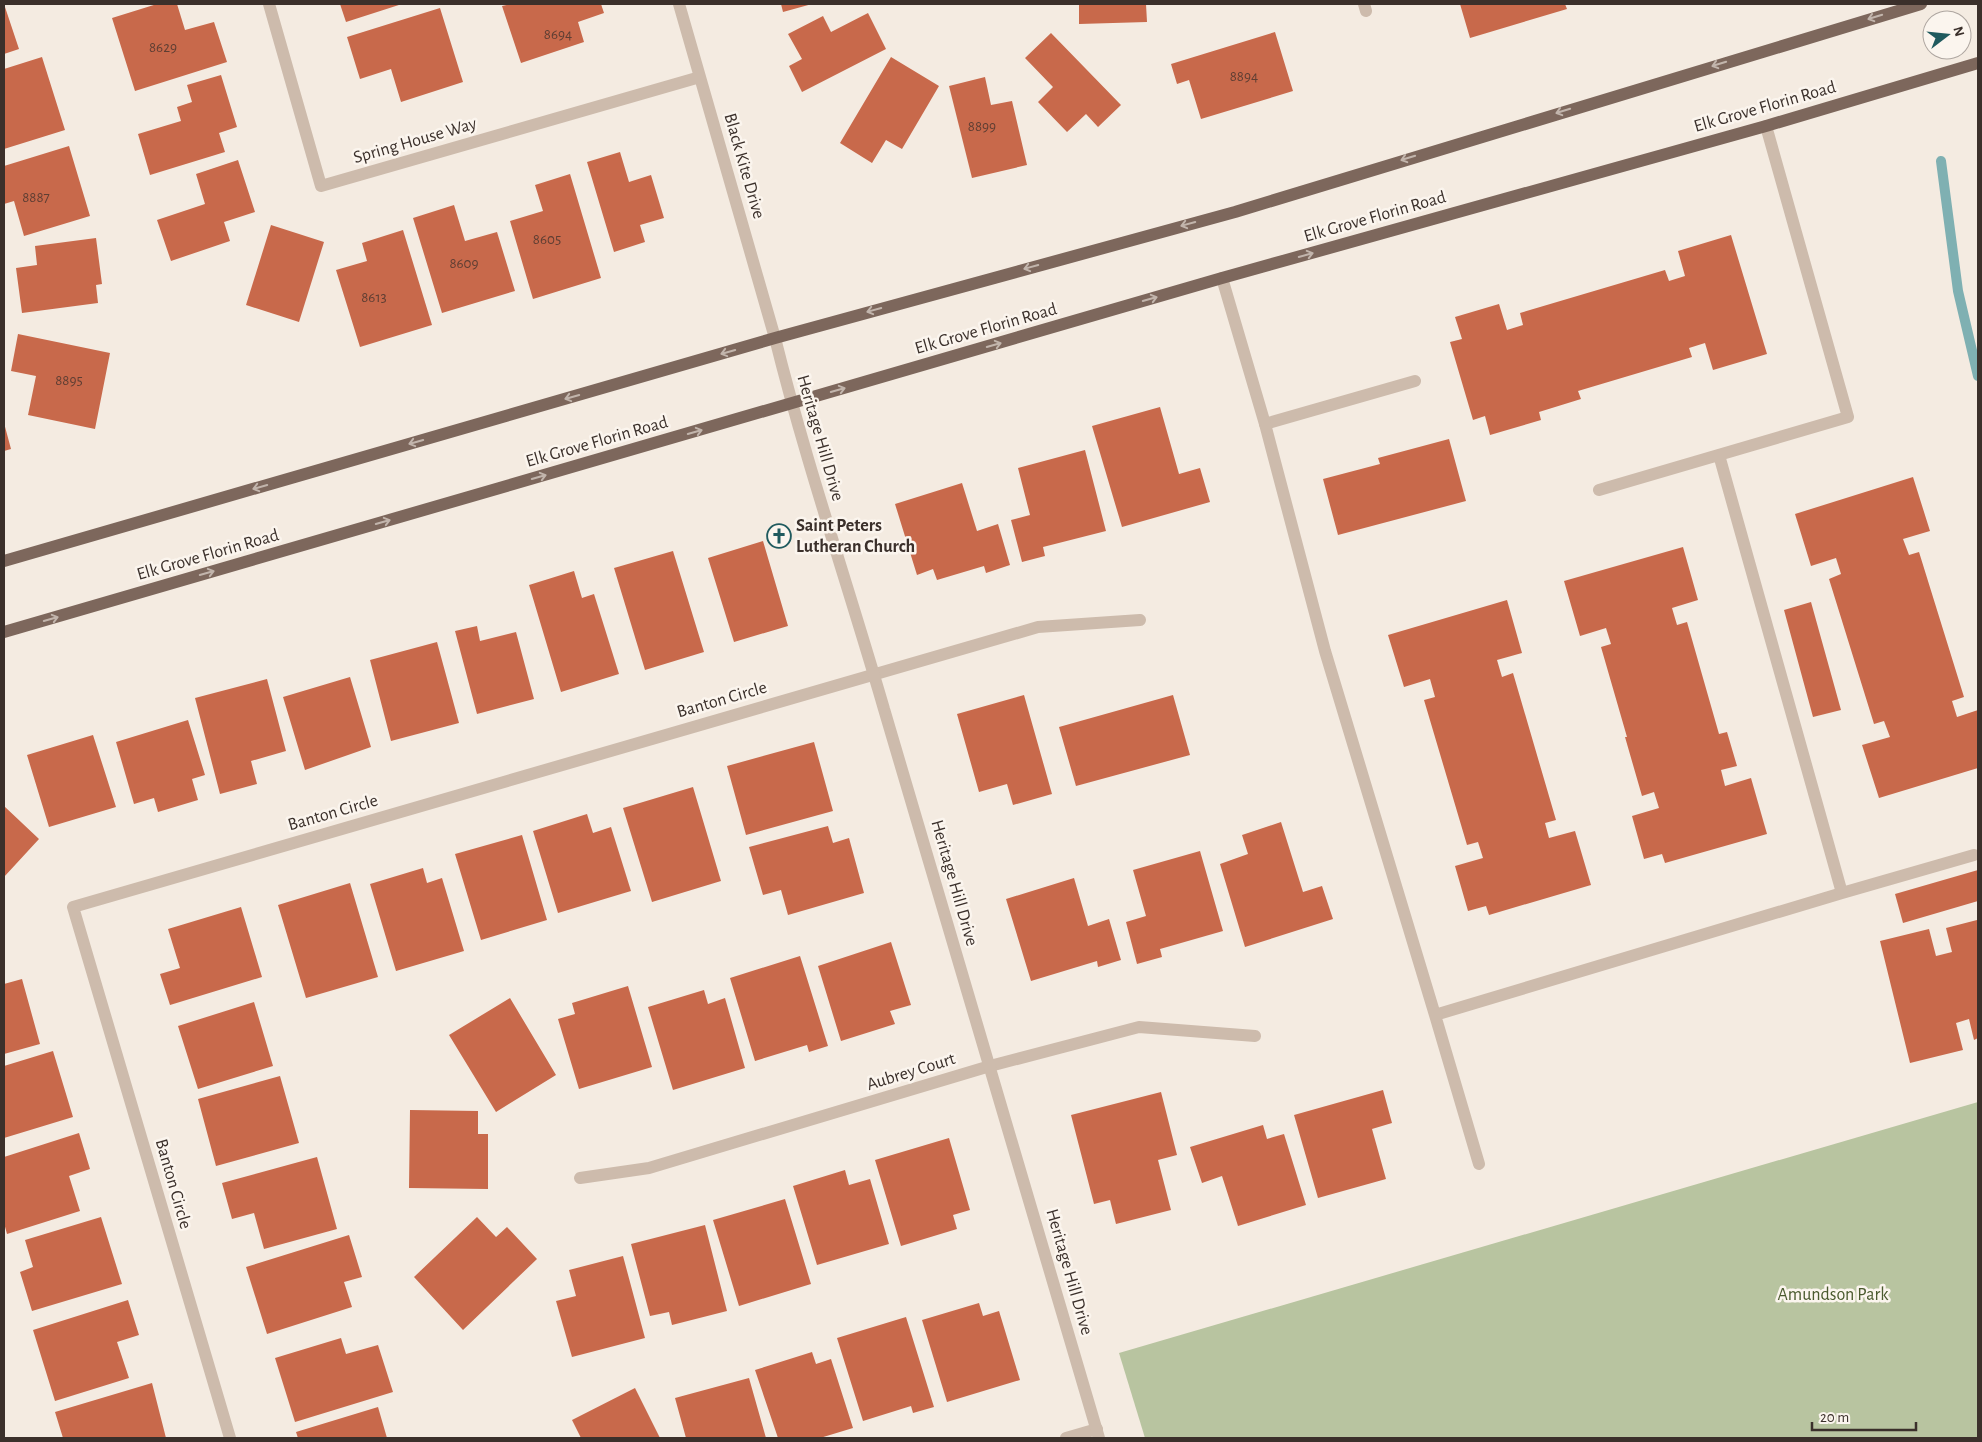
<svg xmlns="http://www.w3.org/2000/svg" width="1982" height="1442" font-family="'Alegreya Sans',sans-serif">
<rect width="100%" height="100%" fill="#f4ebe1"/>
<path fill="#b8c4a0" d="M1978,1102v336h-833l-26,-85z"/>
<g fill="none" stroke-linecap="round" stroke-linejoin="round">
<path stroke="#7fb0b2" stroke-width="10" d="M1941,161l17,130 20,85"/>
</g>
<path fill="#c8694b" d="M4,4l15,45 -15,5z
M157,4h20l8,26 29,-8 13,40 -92,29 -23,-73z
M340,4h62l-56,18z
M511,4h90l3,9 -26,9 6,20 -63,21 -19,-57z
M781,4h31l-29,8z
M1079,4h67l1,18 -68,2z
M1460,4h105l2,5 -97,29z
M440,8l23,74 -62,20 -10,-33 -31,10 -13,-42z
M868,13l18,36 -84,43 -13,-26 13,-7 -14,-25 35,-18 8,16z
M1275,32l18,59 -92,28 -12,-39 -12,4 -6,-20z
M1051,33l70,72 -23,22 -12,-13 -19,18 -29,-30 15,-15 -28,-29z
M42,57l23,73 -61,19v-80z
M891,57l48,29 -37,63 -16,-9 -14,23 -32,-20z
M221,75l16,52 -18,6 6,19 -75,23 -12,-41 43,-13 -4,-14 15,-5 -5,-17z
M985,77l6,28 21,-4 15,64 -55,13 -23,-92z
M69,146l21,70 -66,20 -10,-35 -10,3v-38z
M620,152l9,30 22,-7 13,43 -24,7 5,17 -31,10 -27,-90z
M238,160l17,52 -31,10 6,19 -59,20 -14,-41 48,-16 -9,-30z
M570,174l31,104 -68,21 -23,-78 33,-10 -8,-26z
M454,205l11,36 32,-9 18,59 -73,22 -29,-95z
M271,225l53,17 -25,80 -53,-17z
M403,230l29,95 -72,22 -24,-77 31,-9 -5,-18z
M1731,235l36,119 -54,16 -8,-27 -16,5 3,9 -114,34 3,8 -42,13 2,8 -51,15 -5,-19 -12,4 -23,-78 12,-3 -7,-22 44,-13 8,26 16,-5 -3,-12 145,-43 4,11 16,-5 -7,-25z
M96,238l6,46 -6,1 2,18 -76,10 -6,-45 21,-3 -2,-19z
M18,334l92,19 -15,76 -67,-14 8,-39 -25,-5z
M1160,407l19,67 21,-6 10,34 -88,25 -30,-101z
M4,423l7,26 -7,2z
M1449,439l17,62 -128,34 -15,-56 57,-15 -2,-6z
M1085,450l21,81 -63,16 2,9 -23,6 -11,-42 19,-5 -12,-47z
M1913,477l17,54 -27,8 6,16 10,-3 45,145 -12,4 5,16 21,-7v58l-99,30 -17,-53 28,-8 -6,-16 -10,3 -45,-145 12,-5 -5,-16 -25,8 -16,-52z
M962,483l15,48 21,-7 12,41 -24,8 -2,-7 -47,14 -4,-11 -16,6 -22,-71z
M763,541l25,85 -54,16 -26,-84z
M1683,547l15,53 -26,8 5,17 10,-3 32,112 8,-2 10,34 -16,4 4,16 26,-8 16,56 -102,29 -3,-9 -18,5 -12,-43 27,-8 -5,-16 -12,4 -17,-59h2l-26,-90 10,-3 -5,-16 -26,8 -16,-55z
M673,551l31,101 -59,18 -31,-102z
M574,571l8,27 12,-4 25,80 -58,18 -32,-107z
M1507,600l15,53 -25,7 5,17 11,-4 43,147 -11,3 4,15 26,-7 16,54 -102,30 -3,-9 -18,5 -13,-45 28,-8 -5,-16 -11,3 -43,-145 11,-3 -5,-18 -26,8 -16,-52z
M1811,602l30,108 -28,7 -29,-107z
M477,626l3,15 36,-9 18,67 -57,15 -22,-83z
M437,642l22,81 -68,18 -21,-81z
M350,677l21,70 -66,23 -22,-73z
M267,679l19,72 -35,10 6,23 -37,10 -25,-96z
M1024,695l28,99 -39,11 -6,-21 -28,8 -22,-78z
M1173,695l17,60 -114,31 -17,-59z
M188,720l17,55 -13,4 6,21 -40,12 -4,-14 -20,6 -18,-62z
M93,735l23,72 -67,20 -22,-72z
M814,742l19,69 -87,24 -19,-69z
M693,787l28,94 -69,21 -29,-94z
M4,806l35,33 -35,38z
M587,814l6,19 18,-6 20,64 -73,22 -25,-82z
M1281,822l22,70 19,-6 11,33 -88,28 -25,-83 28,-10 -6,-19z
M828,826l5,17 16,-5 15,55 -76,22 -7,-25 -18,5 -14,-48z
M522,835l25,85 -66,20 -26,-86z
M1200,851l23,80 -63,18 2,8 -25,7 -11,-42 20,-6 -13,-46z
M423,868l4,15 15,-5 22,73 -68,20 -26,-87z
M1978,870v31l-75,22 -8,-29z
M1074,878l14,48 21,-7 12,41 -23,7 -1,-6 -66,20 -25,-82z
M350,883l28,94 -72,21 -28,-93z
M241,907l21,70 -92,28 -10,-31 20,-6 -12,-39z
M1977,920l1,118 -4,2 -5,-21 -13,4 7,27 -53,13 -30,-122 49,-12 7,27 16,-4 -6,-24z
M891,942l20,63 -21,6 5,13 -54,17 -23,-75z
M800,956l28,90 -19,6 -2,-7 -52,16 -25,-83z
M22,979l18,65 -36,10v-70z
M628,986l24,81 -73,22 -21,-70 17,-5 -3,-11z
M704,990l4,14 17,-6 20,70 -72,22 -25,-83z
M510,998l46,77 -60,37 -47,-77z
M254,1002l19,64 -75,23 -20,-63z
M53,1051l20,66 -69,21v-72z
M280,1076l19,67 -83,23 -18,-67z
M1383,1090l9,33 -20,6 14,50 -68,19 -24,-83z
M1161,1092l16,63 -19,5 13,50 -55,14 -6,-24 -16,4 -23,-89z
M410,1110l68,1v23h10v55l-79,-1z
M1263,1125l4,14 17,-5 22,71 -68,21 -16,-50 -20,7 -12,-36z
M79,1133l11,36 -21,7 11,35 -73,23 -3,-11v-66z
M949,1138l21,72 -17,5 4,14 -56,17 -26,-86z
M317,1157l20,72 -73,20 -10,-36 -22,6 -10,-36z
M845,1170l4,15 21,-6 19,65 -72,21 -24,-79z
M785,1199l26,85 -72,22 -26,-86z
M101,1217l21,67 -90,27 -12,-39 13,-5 -8,-27z
M477,1217l19,20 11,-10 30,32 -74,71 -49,-53z
M705,1225l22,86 -55,14 -3,-13 -19,4 -19,-72z
M349,1235l13,42 -18,5 8,25 -85,27 -21,-67z
M623,1256l22,82 -73,19 -16,-56 20,-5 -7,-26z
M128,1300l11,35 -22,7 12,36 -74,23 -22,-71z
M979,1303l4,13 16,-5 21,69 -73,22 -25,-82z
M906,1317l28,90 -21,6 -2,-7 -48,15 -26,-83z
M341,1338l5,16 32,-9 15,47 -98,30 -20,-64z
M812,1352l4,12 15,-5 22,69 -33,10h-42l-23,-68z
M749,1378l17,60h-80l-11,-40z
M152,1383l14,55h-103l-8,-26z
M635,1388l25,50h-79l-9,-18z
M378,1407l9,31h-89l-2,-6z"/>
<g fill="none" stroke-linecap="round" stroke-linejoin="round">
<path stroke="#cdbbac" stroke-width="12" d="M1265,424l150,-43"/>
<path stroke="#cdbbac" stroke-width="12" d="M269,4l52,182 379,-109
M679,4l96,334
M1364,4l2,7
M1222,278l43,146 60,227 110,364 44,149
M1719,455l123,438
M1599,490l249,-73 -82,-291
M1435,1015l407,-122 132,-38
M580,1178l69,-10 341,-102 149,-39 116,9
M230,1438l-157,-531 965,-280 102,-7
M1066,1438l31,-9"/>
<path stroke="#cdbbac" stroke-width="12" d="M775,338c31,125 73,247 109,371 72,243 144,486 215,729"/>
<path stroke="#7d675c" stroke-width="12" d="M4,561l771,-223 460,-126 686,-208
M4,632l1218,-354 544,-152 212,-63"/>
</g>
<defs><path id="oneway-shaft" d="M-6 0H5M1.5-3L5.5 0L1.5 3" fill="none" stroke-width="1.6" stroke-linecap="round" stroke-linejoin="round" transform="scale(1.25)"/></defs>
<g stroke="#c2b5ac">
<use href="#oneway-shaft" transform="translate(1875 17) rotate(163)"/>
<use href="#oneway-shaft" transform="translate(1719 64) rotate(163)"/>
<use href="#oneway-shaft" transform="translate(1563 111) rotate(163)"/>
<use href="#oneway-shaft" transform="translate(1408 158) rotate(163)"/>
<use href="#oneway-shaft" transform="translate(1188 224) rotate(165)"/>
<use href="#oneway-shaft" transform="translate(1306 255) rotate(-16)"/>
<use href="#oneway-shaft" transform="translate(1031 267) rotate(165)"/>
<use href="#oneway-shaft" transform="translate(1150 299) rotate(-16)"/>
<use href="#oneway-shaft" transform="translate(874 310) rotate(165)"/>
<use href="#oneway-shaft" transform="translate(994 345) rotate(-16)"/>
<use href="#oneway-shaft" transform="translate(728 352) rotate(164)"/>
<use href="#oneway-shaft" transform="translate(838 390) rotate(-16)"/>
<use href="#oneway-shaft" transform="translate(572 397) rotate(164)"/>
<use href="#oneway-shaft" transform="translate(695 432) rotate(-16)"/>
<use href="#oneway-shaft" transform="translate(416 442) rotate(164)"/>
<use href="#oneway-shaft" transform="translate(539 477) rotate(-16)"/>
<use href="#oneway-shaft" transform="translate(260 487) rotate(164)"/>
<use href="#oneway-shaft" transform="translate(383 522) rotate(-16)"/>
<use href="#oneway-shaft" transform="translate(207 573) rotate(-16)"/>
<use href="#oneway-shaft" transform="translate(51 619) rotate(-16)"/>
</g>
<defs>
<g id="church-ring" transform="scale(1.25)"><circle r="9.5" fill="#fbf5ee" stroke="#1f5a5e" stroke-width="1.5"/><path d="M-1.2-6h2.4v3.5h3.3v2.4h-3.3V6h-2.4V-.1h-3.3v-2.4h3.3Z" fill="#1f5a5e"/></g>
</defs>
<g fill-rule="evenodd">
<use href="#church-ring" x="779" y="536"/>
</g>
<g text-anchor="middle" dominant-baseline="central" stroke-width="5" stroke-linejoin="round" paint-order="stroke">
<g font-size="15" fill="#5e3e33">
<text x="558" y="34">8694</text>
<text x="163" y="47">8629</text>
<text x="1244" y="76">8894</text>
<text x="982" y="126">8899</text>
<text x="36" y="197">8887</text>
<text x="547" y="239">8605</text>
<text x="464" y="263">8609</text>
<text x="374" y="297">8613</text>
<text x="69" y="380">8895</text>
</g>
<g font-size="18" fill="#3b302b" stroke="#fbf5ee">
<text transform="translate(1765 107) rotate(-16)">Elk Grove Florin Road</text>
<text transform="translate(415 141) rotate(-16)">Spring House Way</text>
<text transform="translate(744 166) rotate(74)">Black Kite Drive</text>
<text transform="translate(1375 217) rotate(-16)">Elk Grove Florin Road</text>
<text transform="translate(986 329) rotate(-16)">Elk Grove Florin Road</text>
<text transform="translate(820 438) rotate(74)">Heritage Hill Drive</text>
<text transform="translate(597 442) rotate(-16)">Elk Grove Florin Road</text>
<text transform="translate(208 555) rotate(-16)">Elk Grove Florin Road</text>
<text transform="translate(722 700) rotate(-16)">Banton Circle</text>
<text transform="translate(333 813) rotate(-16)">Banton Circle</text>
<text transform="translate(954 883) rotate(74)">Heritage Hill Drive</text>
<text transform="translate(911 1072) rotate(-17)">Aubrey Court</text>
<text transform="translate(173 1184) rotate(74)">Banton Circle</text>
<text transform="translate(1069 1272) rotate(74)">Heritage Hill Drive</text>
</g>
<g font-size="18" font-weight="bold" fill="#3b302b" stroke="#fbf5ee" text-anchor="start">
<text x="796" y="526">Saint Peters<tspan x="796" dy="21">Lutheran Church</tspan></text>
</g>
<g font-size="18" fill="#4a5a2e" stroke="#fbf5ee">
<text x="1833" y="1295">Amundson Park</text>
</g>
</g>
<rect width="1982" height="1442" fill="none" stroke="#3b302b" stroke-width="10"/>
<g transform="translate(1947 35) rotate(74)"><circle r="24" fill="#fbf5ee" stroke="#aea6a0"/>
<path d="M0-4L9 19L0 12L-9 19Z" fill="#1f5a5e"/>
<text y="-8" font-size="14" font-weight="bold" text-anchor="middle" fill="#3b302b">N</text>
</g>
<path d="M1812 1422v8h104v-8" fill="none" stroke="#3b302b" stroke-width="2.5"/>
<text x="1820" y="1422" font-size="15" fill="#3b302b" stroke="#fbf5ee" stroke-width="4" paint-order="stroke">20 m</text>
</svg>
